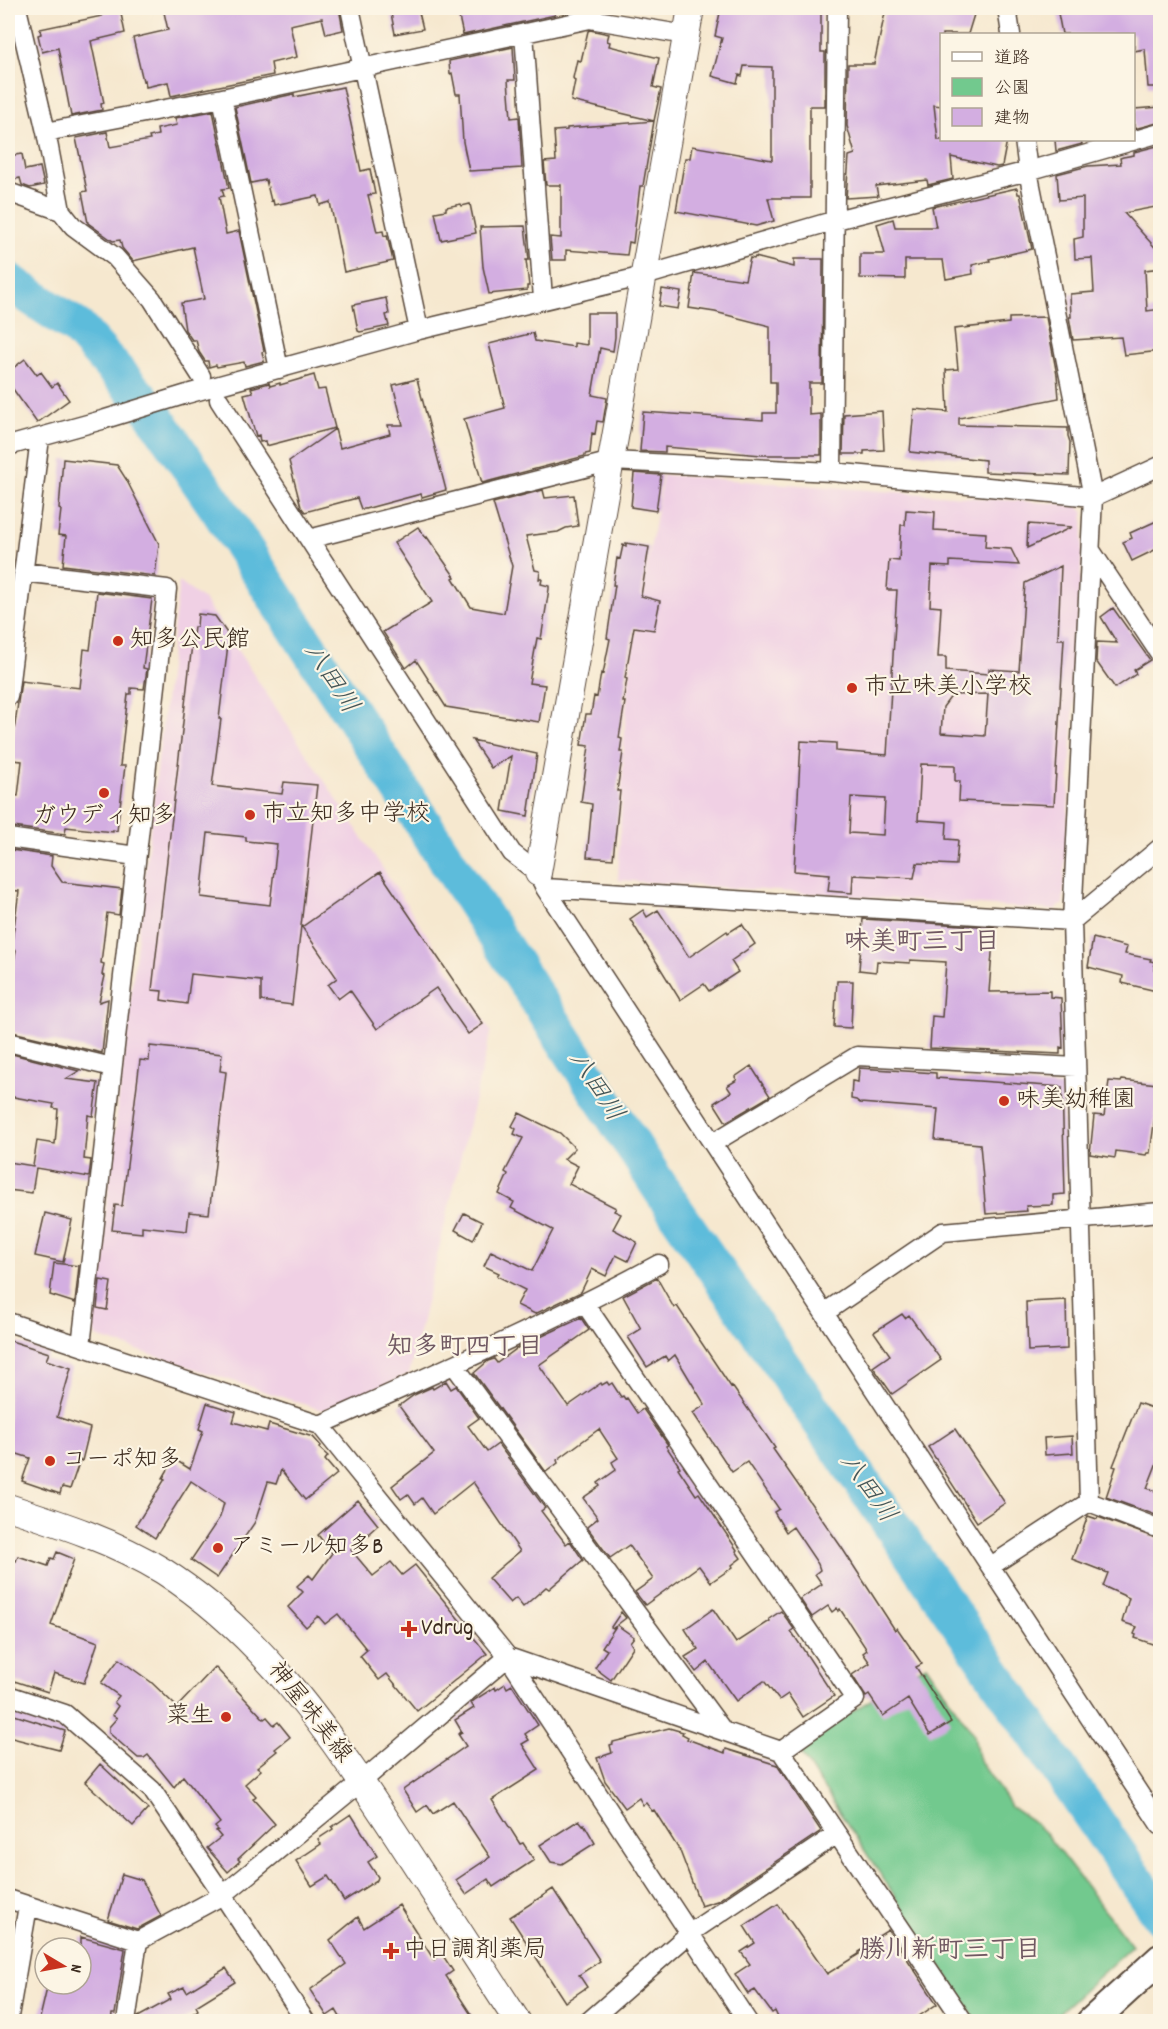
<svg xmlns="http://www.w3.org/2000/svg" width="1168" height="2029" font-family="Dekko,'Klee One',sans-serif">
<rect width="100%" height="100%" fill="#fcf5e5"/>
<filter id="ink" filterUnits="userSpaceOnUse"><feTurbulence type="fractalNoise" baseFrequency=".0167" numOctaves="2"/><feDisplacementMap in="SourceGraphic" scale="12" xChannelSelector="R" yChannelSelector="G"/><feConvolveMatrix kernelMatrix="1 2 1 2 8 2 1 2 1" color-interpolation-filters="sRGB"/></filter>
<filter id="wash" filterUnits="userSpaceOnUse"><feTurbulence type="fractalNoise" baseFrequency=".008" numOctaves="4" result="noise"/><feDisplacementMap in="SourceGraphic" scale="24" xChannelSelector="R" yChannelSelector="G"/><feGaussianBlur stdDeviation="1.35" result="paint"/><feColorMatrix in="noise" values="0 0 0 0 0 0 0 0 0 0 0 0 0 0 0 0 0 1.4 0 .05"/><feComposite in="paint" operator="in"/></filter>
<g filter="url(#wash)">
<rect width="100%" height="100%" fill="#f6e8cf"/>
<path fill="#f0d0e4" d="M663,475l414,30 7,8 -21,391 -9,6 -436,-30 7,-157 7,-70z
M179,582l25,18 287,431 -82,343 -75,34 -12,2 -225,-73 -5,-8z"/>
<path fill="#72c98e" stroke="#567a56" stroke-width="1.5" d="M926,1665l48,70 4,23 33,49 20,13 14,13 87,113 -82,75h-73l-176,-267 1,-11z"/>
<g fill="none" stroke-linecap="round" stroke-linejoin="round">
<path stroke="#5dbcdb" stroke-width="38" d="M8,281l70,47 71,80 70,102 453,696 488,709"/>
</g>
<g id="blocks">
<path fill="#d3aee1" fill-rule="evenodd" d="M163,8h176l4,22 -17,4 -4,-16 -32,7 7,32 -26,6 2,12 -102,21 -3,-14 -22,5 -1,-7 -2,1 -10,-43 35,-8z
M390,8h28l5,21 -28,5z
M457,8h97l1,7 -92,20z
M721,8h100v44h4v54h-15v92h-42l6,23 -18,5 -80,-15 9,-53h5l2,-12 80,14v-93l-28,-1 -2,10 -3,-1 -2,8 -25,-7 10,-38 -7,-2z
M886,8h90l-8,26h-26v72l-8,-1 4,35h69l-5,26 -5,1 -46,-10 2,22 -25,6 -1,-5 -51,6 2,10 -32,2 3,-42 6,-2 -8,-28 1,-62h26z
M1057,8h104v79h-13l-3,-38 -11,2v-17h-72z
M120,9l5,24 -34,8 13,62 -3,1 1,6 -31,6 -13,-68 -16,4 -4,-17 3,-1 -1,-5 62,-13 -1,-3z
M590,30l19,4 -2,7 3,1 -1,4 50,12 -6,29 8,2 -7,32 -83,-20 4,-20 -2,-3 4,-18 4,1 7,-30z
M513,47l2,33h-7l3,38 8,-1 3,51 -53,3 -6,-29 -3,-48h-4l-4,-21 -2,1 -1,-13z
M343,87l18,84 9,-2 5,25 -7,1 9,37 6,-1 1,5 3,-1 6,26 -49,11 -14,-70 -10,3 -2,-9 -44,9 -1,-5 -2,1 -5,-21 -15,3 -16,-76 59,-13v3z
M1161,107v15l-27,7v-20z
M213,111l16,77 -7,1 2,7 -5,1 7,37 13,-3 25,120 -2,1 2,9 -19,5 -1,-4 -27,5 -1,-2 -7,2 -1,-6h-3l-6,-9 -3,-12h-4l-7,-10 -4,-27 23,-4 -11,-52 -60,14 -11,-13 -2,-8 -7,1 -25,-18 -6,-31 5,-1 -11,-53 31,-6 3,15 40,-7 -1,-3 9,-2 -1,-6 20,-4 -2,-7z
M654,121l-11,65h-3l-7,57 -4,-1 -2,13 -61,-5v10h-14l-2,-23 11,1v-53h-15l-2,-23 12,-1 -2,-30 13,-1v-2z
M1055,140h26l1,4 -26,7z
M1161,145v61l-37,7 37,41v14l-16,2 2,41 14,-2v42l-37,4 -3,-18 -48,3 -4,-23h2l-1,-23 24,-2 -2,-34 -17,1 -1,-20 9,-2v-39l-24,2 -2,-26 31,-8 33,-2 -1,-6 3,-1 11,-2v-3z
M22,154l3,16 15,-3 4,18 -14,3 -8,-3 -2,-7 -12,3v-25z
M1017,188l1,6h2l12,55 -43,10 1,2 -18,4 1,9 -27,5 -3,-19h-38v19l-45,-1v-24h25l-8,-30 16,-5 2,8h41l-4,-20z
M461,204l1,2 8,-2 6,29 -35,7 -6,-28 11,-2v-3z
M525,226l4,34h-3l3,26h-2v4l-38,4 -6,-27 -3,-40z
M755,257l39,10v-8h29l-1,124h-13v32l12,-1v41h-59l-97,-8v5l-25,-1 3,-39 120,8v-7h13v-31h-6v-56l-55,-14 -26,-4 5,-35 51,7 5,-22 4,1z
M662,289l19,3 -3,17 -19,-3z
M386,298l3,16 -3,1 3,11 -29,6 -2,-1 -5,-26z
M587,313h28v24l-2,14 -13,-3 -8,47 15,3 -4,24 -6,-1 -2,13 -3,-1 -2,20 -5,1v2l-103,27 -18,-64 41,-11 -16,-64 44,-11 2,8 39,6v-4l13,2z
M1046,317l11,58 2,23 -100,20v7l109,3v8l2,6 -1,33 -84,-3v-12l-75,-8 4,-43 34,3 -2,-42 12,-1 -4,-40 55,-6v-5z
M25,359l12,16 4,-3 11,15 5,-4 12,17 -32,23 -29,-41v-10z
M314,375l4,15 7,-1 10,39 -69,18 -1,-5 -5,1 -1,-7 -3,1 -12,-42 9,-2 -2,-4 18,-5 1,3 10,-3v2z
M417,379l29,111 -24,7 -1,-3 -56,15h-4l-4,-11 -52,14 -4,-5 -12,-46 46,-32 5,19 50,-14 -2,-9h15l-10,-40z
M882,411l2,39 -20,1v3h-21l1,-40z
M63,459l54,6 9,14 33,65 -4,32 -92,-11 3,-29 -8,-1 3,-25 -2,-1z
M634,473l27,2 -5,36 -25,-4z
M543,490l2,8 29,-3 4,31 -12,2 -8,4 -32,4 9,34 5,1 -1,8h3l-1,5 8,2v3l-8,50 -4,-1 -8,45 16,2 -6,37 -93,-15 -30,-47 -10,8 -23,-36 49,-30 -38,-59 24,-16 8,11 1,-1 28,40 -2,1 18,29 33,6 8,-47 -19,-63z
M906,510l29,2 -1,18 52,3 -1,14 26,2 8,16 -69,-4v6l-18,-1 -2,40 11,1 -3,50h8v14l43,3v-5l30,2 6,-88 36,-17 -3,73h6l-10,166 -95,-4 1,-20h-5v-16l-34,-1 -3,56 29,2 -1,17 12,1 -2,25 -39,-2 -3,15 -61,-3 -1,18 -24,-2 2,-17 -36,-3 7,-130 35,2v8l51,4 10,-165h-10l2,-30 10,1 2,-36h4zM988,694l-3,42 -44,-3 2,-26 9,-12zM851,797l34,2 -2,36 -34,-2z
M1161,519v28l-29,14 -9,-19 9,-4 -2,-5z
M1028,524l44,3 -45,21z
M626,543l23,4 -8,49 19,5 -6,29 -20,-3 -9,51 2,1 -4,23h2l-6,36 3,1 -2,13h3l-6,39h3l-7,68 -26,-2 5,-53 -11,-2 8,-56 -8,-1 5,-31h5l3,-18 3,1 4,-24 2,1 7,-35 -3,-1 8,-53h-2l4,-27 3,1 3,-14 3,1z
M97,592l55,7 -9,69 4,1 -3,20 -13,-1v6h-3l-8,72h5l-8,65 -4,-1v2l-47,-5 -1,7 -52,-7 1,-6 -6,-1v-25l10,1 4,-35 -10,-1 -1,-7 10,-72 59,7 4,-39 6,1z
M1113,608l37,52 -16,10 2,4 -21,14 -19,-27 1,-19 20,1 -16,-26z
M198,614l17,2 14,20 -10,83h2l-9,67 70,8 2,-12 33,3 -25,220 -31,-4v-20l-70,-7 -4,30 -26,-4 1,-9 -10,-1 42,-363h3zM208,833l38,4v4l31,3 -7,61 -69,-8z
M472,740l65,14 -9,62 -26,-5 9,-55 -20,12z
M11,850l41,6 -1,10 11,16 60,7 -3,26 -12,-2 -6,50 3,1 -2,11 3,1 -6,26 9,-3 -6,54 -94,-22v-41h1l7,-40 -5,-1 8,-58 -11,-1v-23z
M380,872l103,152 -15,10 -32,-46 -59,41 -27,-39 -12,9 -10,-14 9,-7 -35,-51z
M643,910l4,7 11,-7 31,47 38,-26 1,2 14,-9 13,20 -24,17 7,11 -29,19 -5,-7 -24,16 -50,-81z
M863,919l131,8 -5,65 61,-1v6l11,1 2,50 -3,-1v7l-130,-6 2,-32 10,1 4,-55 -36,-2v3l-33,-2 -1,11 -17,-2z
M1093,938l34,9 -2,7 26,5 -1,2 5,1 -1,8 7,1v21l-39,-9 1,-7 -35,-9z
M837,981h16l-2,47 -17,-1z
M150,1046l72,8 -2,17 6,1 -17,142 -20,-2 -2,19 -45,-5v7l-30,-3 3,-25 7,1 18,-146 9,1z
M8,1053l71,18 -13,8 32,4 -5,33 -5,-1 -4,44 7,1 -2,17 -53,-9 -4,25 -24,-3v-28l25,4 4,-25 18,3 3,-35 -5,-1 1,-4 -46,-8z
M751,1066l19,30 -44,26 -12,-19 17,-11 -4,-6 10,-6 -2,-3z
M859,1068l77,5v5l126,9 3,107 -12,1v10l-27,1 1,5 -41,3 -6,-70 -45,-4 3,-31 -78,-6 -4,-3 -5,-1 1,-18 6,1z
M1122,1080l35,4v4h2l-9,65h-3l-1,2 -30,-4 -1,7 -25,-4 4,-39 10,1 5,-35 12,1z
M519,1113l41,20 15,15 -11,11 14,7 -9,18 47,24 -2,3 7,3 -8,15 24,13 -9,19 -12,-6 -10,21 -14,-7 -11,23 -46,22 -18,-9 8,-15 -28,-14 2,-3 -15,-7 7,-15 41,20 21,-41 -42,-22 3,-6 -15,-8 9,-20 -3,-2 18,-34 -9,-4 2,-5 -4,-3z
M45,1213l27,7 -9,42 -28,-6z
M464,1213l18,9 -9,18 -18,-10z
M54,1263l25,3 -4,37 -25,-8z
M657,1278l17,30 3,-2 54,81 1,-1 43,62 -2,1 69,99 53,82 2,-2 25,36 -6,3 35,55 -21,13 -22,-36 -25,17 -14,-21 -3,2 -14,-22 18,-12 -7,-10 4,-3 -27,-41 -2,2 -1,-3 -5,4 -4,-6 -16,11 -12,-18 22,-15 -7,-10 5,-4 -2,-6 -25,-37 -7,5 -12,-20 5,-3 -32,-47 -15,10 -39,-59 12,-8 -30,-50 -7,6 -3,-5 -18,11 -19,-30 13,-8 -18,-33z
M100,1280l11,2 -4,28 -10,-2z
M1066,1300l1,49 -39,2 -2,-49z
M902,1314l3,4 4,-3 32,45 -49,34 -19,-27 17,-12 -16,-23z
M581,1318l8,12 -50,35 29,41 33,-23 1,2 5,-3 2,3 3,-2 9,14 2,-1 2,3 2,-1 10,15 6,-4 25,36 -2,1 14,21 -2,1 18,27 3,-2 38,57 -1,1 5,7 -9,7 1,2 -22,15 -12,-16 -54,39 -10,-13 18,-13 -24,-34 -19,13 -23,-31 11,-9 -15,-20 17,-12 -2,-3 18,-13 -4,-8 6,-4 -19,-29 -42,31 1,3 -12,9 -72,-99 14,-12 6,-2 3,4 22,-16z
M8,1340l41,13 -3,7 25,8 -14,49 33,11 -8,33 -2,-1 -10,29 -8,-2 -2,7 -38,-13 8,-23 -22,-7z
M446,1381l5,8 5,-3 23,32 -11,8 19,26 11,-8 47,64 -4,3 25,33 4,-3 13,19 -34,29 -3,-2 -23,20 -7,-9 -6,5 -22,-25 32,-27 -47,-69 -40,32 -11,-16 -7,6 -7,-10 -7,5 -9,-13 42,-33 -35,-47 15,-11 18,-8 1,2z
M207,1403l29,9 -3,10 34,9 2,-7 44,13 8,9 -2,2 9,8 -3,4 12,14 -32,26 -24,-30 -5,14 -8,-2 -13,40 -38,56 -26,-18 29,-43 4,-14 -33,-22 -36,57 -19,-13 29,-46 -2,-1 11,-19 16,10 13,-38 -4,-2z
M1138,1403l23,8v41l-14,36 14,5v24l-55,-20 10,-30 -3,-1z
M955,1429l50,74 -28,19 -49,-75z
M1072,1436l1,17 -28,2 -1,-17z
M358,1500l20,25 -9,8 1,1 -19,16 22,26 18,-14 11,13 13,-10 72,89 -70,57 -30,-37 -8,6 -19,-24 7,-6 -29,-36 -13,10 -7,-8 -12,11 -18,-20 15,-15 -6,-6 12,-11 4,4 19,-26 -14,-18z
M1088,1516l9,3 1,-2 63,23v107l-26,-9 1,-3 -2,-1 3,-7 -15,-5 7,-24 -26,-12 5,-13 -36,-14z
M57,1552l17,7 -23,66 47,17 -14,41 -30,-10 -6,19 -40,-13v-120l8,2 2,-5 30,10 3,-8 3,1z
M713,1609l23,34 34,-22 -1,-2 12,-8 13,18 -3,2 43,65 -31,21 -15,-23 -9,6 -15,-19 -28,20 -28,-39 -12,10 -11,-15 13,-8 -13,-20z
M621,1612l5,6 -9,7 17,12 -4,5 3,5 -22,33 -16,-12 12,-18 -5,-3 14,-21 -3,2 -2,-1z
M119,1659l32,23 26,25 38,-40 49,52 3,-2 7,8 4,-3 12,15 -15,12 2,2 -20,16 4,3 -16,14 11,12 -3,3 22,25 -37,35 2,2 -12,11 -21,-24 14,-11 -5,-6 2,-1 -3,-3 5,-4 -37,-47 -9,11 -26,-32 -4,3h-6l-29,-25v-6l8,-9 -5,-3 6,-9 -4,-4 5,-6 -18,-13z
M505,1684l2,4 5,-3 26,40 -13,9 4,6 -7,4 17,26 -47,30 28,44 3,-1 11,17 -41,27 -5,-8 -22,15 -10,-14 34,-23 -37,-56 -20,13 -6,-9 -10,7 -14,-22 63,-44 -8,-12 4,-2 -7,-12 19,-12 -3,-5 5,-4 19,-12 1,3z
M8,1713l57,18 -6,19 -51,-13z
M669,1728l14,4 -1,2 6,3 -1,2 38,14 1,-4 51,16 44,66 -104,70 -16,5 -21,-55 -26,-41 -2,1 -6,-8 -3,2 -4,-7 -14,10 -20,-27 -8,-23 15,-5 -2,-8 3,-1v-2z
M100,1764l48,45 -15,17 -48,-44z
M351,1814l26,42 -9,6 10,15 -1,3 -33,21 -16,-25 -16,10 -16,-25 25,-17 -3,-5 15,-10 -1,-2z
M579,1820l4,5 1,-1 11,19 -33,21 -11,-2 -11,-17z
M122,1874l20,6 19,36 -24,13 -29,-9z
M553,1889l47,72 -21,14 8,12 -22,15 -55,-85z
M778,1904l49,70 32,-20v-2l20,-12 -2,-3 11,-7 49,74 -27,18h-130l-5,-11 -3,2 -17,-23 -7,4 -13,-20 15,-10 -9,-12 14,-9 -11,-17z
M399,1905l35,55 8,-6 11,17 -7,5 30,46h-133l-7,-12 -9,6 -17,-26 36,-26 -16,-24 28,-23 6,11z
M81,1937l44,12 -10,65h-3l-1,8h-72l9,-38h33z
M226,1968l9,14 -39,24 2,4 -18,12h-43l1,-5 33,-18 -3,-5 16,-7 3,5z"/>
</g>
</g>
<g filter="url(#ink)">
<use href="#blocks" fill-opacity="0" stroke="#574639" stroke-width="1.5"/>
<g fill="none" stroke-linecap="round" stroke-linejoin="round">
<g stroke="#574639" stroke-width="21">
<path id="street" d="M17,8l29,124 15,79 12,15 42,31 37,42 49,77
M350,8l69,322
M1007,8l4,26
M524,33l19,266
M222,98l57,271
M46,132l176,-34 368,-79 96,16
M1024,140l4,31 65,326 -21,424 17,581
M8,192l53,19
M219,400l293,453 26,20 7,15 615,937
M8,446l94,-26 85,-26 232,-64 225,-54 192,-56 192,-49 132,-38
M832,472l5,-464
M309,539l303,-78 220,11 261,25 67,-31
M1092,552l68,102
M23,572l144,17 -86,757
M8,697l32,-259
M8,838l128,18
M545,888l527,33 88,-73
M8,1042l104,25
M713,1143l144,-87 219,11
M585,1304l270,395 -74,52
M824,1313l119,-81 217,-20
M8,1322l312,103 188,232 240,365
M454,1365l267,363
M320,1425c114,-51 228,-101 339,-161
M1089,1502l71,27
M991,1566l98,-64
M8,1695l57,19 87,76 71,105 83,127
M8,1899l130,42 85,-46 138,-113 147,-125 273,94 183,271
M8,2022l20,-116
M126,2022l12,-81
M588,2022l102,-89 147,-99"/>
</g>
<g stroke="#574639" stroke-width="28">
<path id="secondary" d="M538,873l153,-865
M8,1507c53,17 106,34 155,64 105,67 171,169 238,271 39,60 78,120 117,180"/>
</g>
<g stroke="#574639" stroke-width="32">
<path id="primary" d="M1091,2022l69,-63"/>
</g>
<use href="#street" stroke="#fff" stroke-width="18"/>
<use href="#secondary" stroke="#fff" stroke-width="26"/>
<use href="#primary" stroke="#fff" stroke-width="28"/>
</g>
</g>
<g fill="#c8321e" stroke="#fcf5e5" stroke-width="2">
<circle cx="118" cy="641" r="6"/>
<circle cx="852" cy="688" r="6"/>
<circle cx="104" cy="793" r="6"/>
<circle cx="250" cy="815" r="6"/>
<circle cx="1004" cy="1101" r="6"/>
<circle cx="50" cy="1461" r="6"/>
<circle cx="218" cy="1548" r="6"/>
<path d="M406 1620h6v6h6v6h-6v6h-6v-6h-6v-6h6z"/>
<circle cx="226" cy="1717" r="6"/>
<path d="M388 1942h6v6h6v6h-6v6h-6v-6h-6v-6h6z"/>
</g>
<g text-anchor="middle" dominant-baseline="central" stroke-width="4.5" stroke-linejoin="round" paint-order="stroke">
<g font-size="24" fill="#3b2a1e" stroke="#fcf5e5" text-anchor="start">
<text x="130" y="641">知多公民館</text>
<text x="864" y="688">市立味美小学校</text>
<text x="262" y="815">市立知多中学校</text>
<text x="104" y="817" text-anchor="middle">ガウディ知多</text>
<text x="1016" y="1101">味美幼稚園</text>
<text x="62" y="1461">コーポ知多</text>
<text x="230" y="1548">アミール知多B</text>
<text x="421" y="1629">Vdrug</text>
<text x="214" y="1717" text-anchor="end">菜生</text>
<text x="403" y="1951">中日調剤薬局</text>
</g>
<g font-size="24" fill="#3b2a1e" stroke="#fcf5e5">
<text transform="translate(309 1713) rotate(52)">神屋味美線</text>
</g>
<g font-size="26" font-style="italic" fill="#455657" stroke="#fcf5e5">
<text transform="translate(330 679) rotate(57)">八田川</text>
<text transform="translate(595 1087) rotate(57)">八田川</text>
<text transform="translate(867 1489) rotate(55)">八田川</text>
</g>
<g font-size="26" font-weight="bold" fill="#705862" stroke="#fcf5e5">
<text x="922" y="943">味美町三丁目</text>
<text x="465" y="1348">知多町四丁目</text>
<text x="950" y="1951">勝川新町三丁目</text>
</g>
</g>
<rect width="1168" height="2029" fill="none" stroke="#fcf5e5" stroke-width="30"/>
<rect x="940" y="33" width="195" height="108" fill="#fcf5e5" stroke="#afa495" stroke-width="1.5"/>
<rect x="952" y="52" width="30" height="9" fill="#ffffff" stroke="#afa495" stroke-width="1.5"/>
<text x="994" y="63" font-size="18" fill="#3b2a1e">道路</text>
<rect x="952" y="78" width="30" height="18" fill="#72c98e" stroke="#afa495" stroke-width="1.5"/>
<text x="994" y="93" font-size="18" fill="#3b2a1e">公園</text>
<rect x="952" y="108" width="30" height="18" fill="#d3aee1" stroke="#afa495" stroke-width="1.5"/>
<text x="994" y="123" font-size="18" fill="#3b2a1e">建物</text>
<g transform="translate(63 1966) rotate(100)"><circle r="28" fill="#fcf5e5" stroke="#afa495" stroke-width="1.5"/>
<path d="M0-4.5L10 22L0 15L-10 22Z" fill="#c8321e"/>
<text y="-9" font-size="16" font-weight="bold" text-anchor="middle" fill="#3b2a1e">N</text>
</g>
</svg>
